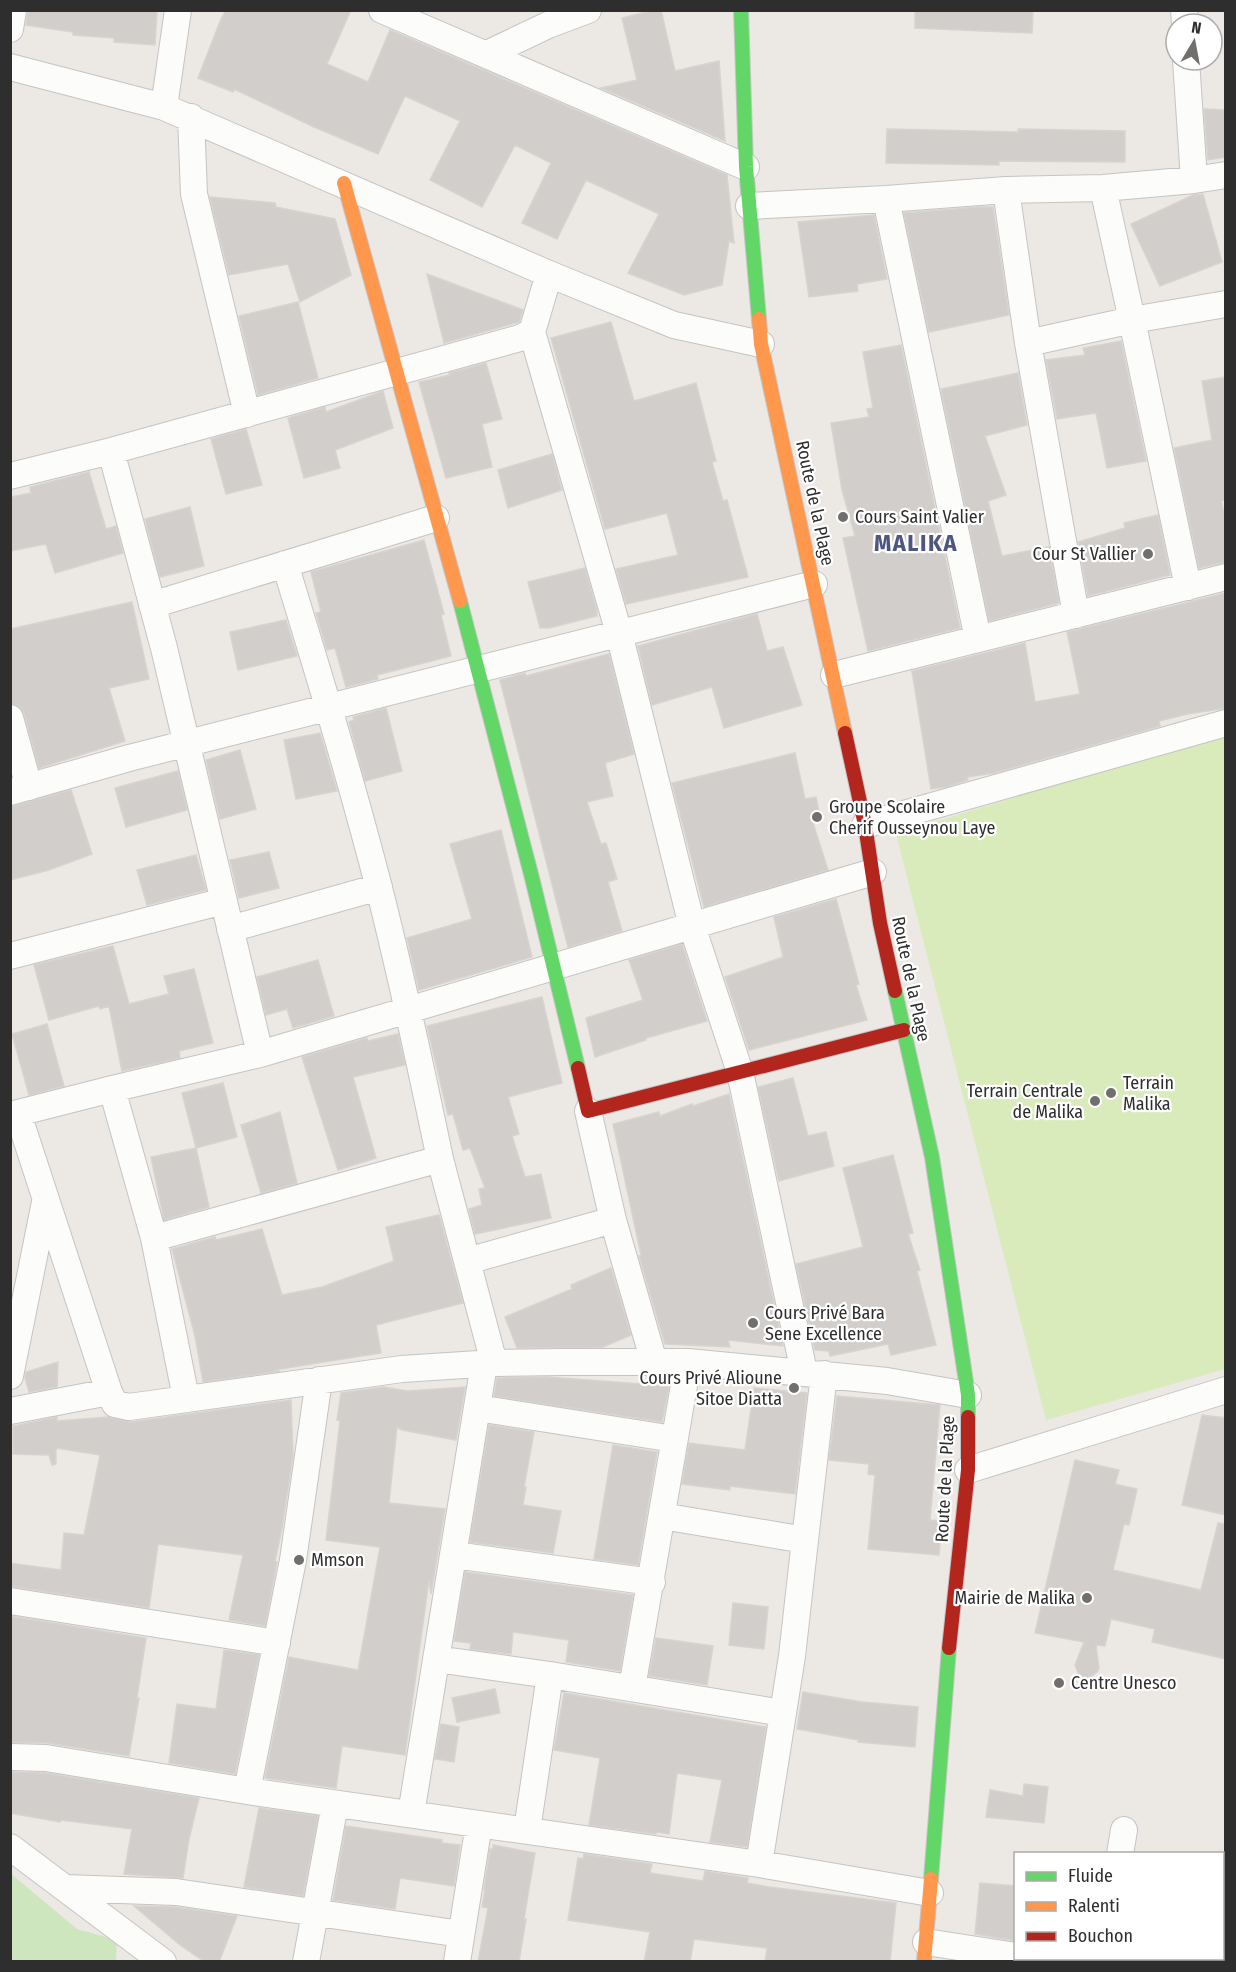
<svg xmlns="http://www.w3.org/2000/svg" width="1236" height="1972" font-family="'Fira Sans Condensed',sans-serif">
<rect width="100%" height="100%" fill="#ece8e4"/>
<path fill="#cee6be" d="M10,1873l67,56 40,11 -1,21h-105z"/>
<path fill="#d9eabb" d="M1225,732v637l-179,51 -150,-586z"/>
<path fill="#d1cecb" stroke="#d7d4d0" stroke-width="1.5" d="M28,10h129l-2,35 -41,-3v-4l-41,-3v-3l-47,-7z
M226,10h125l-24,54 41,18 22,-52 337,145 7,68 -5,-2 -7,44 -38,10 -56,-22 31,-59 -73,-34 -29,59 -35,-16 29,-60 -36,-18 -33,62 -52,-27 30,-59 -55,-25 -27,58 -64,-27 -80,-38 -1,3 -35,-14 23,-59z
M654,10h7l14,61 44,-10 6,80 -124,-53 36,-8 -15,-62z
M915,10h118l-1,23 -117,-5z
M1204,109l22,1v47l-18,3z
M887,129l131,3v-3l107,2v31l-126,-1v4l-113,-2z
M1203,194l19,68 -62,24 -29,-62 62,-29z
M210,197l65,6 1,4 59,12 16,56 -51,27 -12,-38 -59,11z
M979,207h14l16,108 -80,17 -25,-119z
M874,215l13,64 -30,5 1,7 -49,6 -11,-75z
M427,274l96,36 -4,12 -75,21z
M298,302l20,76 -60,17 -19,-79z
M611,322l23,79 62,-18 20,78 -4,1 11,39 4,-1 21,77 -122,27 -10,-35 62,-14 -11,-42 -62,16 -54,-191z
M1121,341l25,120 -39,7 -11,-55 -39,6 -11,-59 39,-5 -2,-7z
M901,345l59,283 -92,23 -25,-113 12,-2 -13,-46 -11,-67 38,-6 -2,-8 6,-1 -10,-56z
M486,363l16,56 -20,5 10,43 -46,11 -27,-96 31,-7 -1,-2z
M1018,373l9,52 -42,11 21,59 -18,6 14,55 47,-9 10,56 -70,18 -48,-232z
M1226,377v123l-5,1 5,19v42l-27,6 -25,-120 38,-8 -10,-59z
M383,391l10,37 -58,22 5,18 -36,10 -16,-60 37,-11 1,5z
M246,429l16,56 -36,9 -15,-55z
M552,454l10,36 -54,18 -10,-38z
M89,472l17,57 10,-3 7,27 -68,20 -9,-29 -36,7v-54l21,-4 -1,-6z
M190,507l14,59 -44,11 -15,-58z
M1158,515l12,60 -82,21 -10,-54 47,-14 -1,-5z
M424,540l19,70 1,4 -3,1 10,41 -74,19 1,4 -32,8 -11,-39 -8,2 -11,-37 5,-1 -10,-40z
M585,568l12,43v5l-48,12h-9l-12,-46z
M1226,593v115l-38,6 -29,7 1,5 -166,47 -27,4 1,3 -22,7 -15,2 -19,-118 113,-28 10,59 45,-8 -13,-62z
M132,602l17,77 -40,9 16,53 -86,27 -15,-55 -4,-6 -10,-4v-74z
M757,614l10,37 16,-4 19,58 -78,23 -12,-41 -60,18 -14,-59z
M286,620l11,36 -59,14 -8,-38z
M609,654l25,100 -29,9 8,33 -26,6 14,42 5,-1 11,36 -9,3 14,49 -54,16 -68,-267 25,-7 1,3z
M386,708l16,63 -37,10 -16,-59 5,-2 -1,-3z
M320,733l17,58 -41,8 -12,-59z
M240,750l16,59 -36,10 -14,-59z
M795,753l10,46 11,-2 5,25 -8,1 15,47 -124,37 -32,-124z
M178,771l9,39 -61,17 -11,-39z
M71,790l21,64 -43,16 -39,10v-73z
M501,830l31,127 -113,33 -12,-52 65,-19 -22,-75z
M269,852l10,36 -40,10 -9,-38z
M196,855l10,35 -59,15 -10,-35z
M836,899l23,85 -3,1 11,35 -118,30 -24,-73 58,-20 -9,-40z
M682,944l25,77 -61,17v2l-51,17 -9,-39 57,-18 -14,-40z
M113,946l16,58 40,-10 -5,-18 30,-7 19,74 -34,8 1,7 -58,13 -13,-65 -9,3 -1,-3 -50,14 -15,-55z
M318,960l16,56 -41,12 -6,-19 -21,6 -9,-38z
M542,997l20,86 -54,14 11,37 -7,2 13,41 16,-3 10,44 -76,16 -6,-25 13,-4 -3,-16 6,-1 -15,-40 -7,2 -10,-36 -5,1 -21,-89z
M47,1024l17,62 -35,9 -17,-61z
M398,1034l7,31 -52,12 23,81 -38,12 -36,-113 65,-19 1,3z
M793,1078l15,58 18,-4 8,34 -55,15 -21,-94z
M223,1083l14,54 -41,11 -14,-55z
M729,1094l54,252 -55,-6 2,7 -65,-3 -26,-88 2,-1 -28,-131 46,-12 1,4 32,-12 1,2z
M280,1112l17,71 -36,10 -20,-68z
M196,1148l13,59 -45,13 -13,-63z
M893,1155l20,78 -5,1 12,36 -3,1 19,74 -45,10 -3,-11 -58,12 -1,-5 -14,-1 -19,-86 67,-17 -20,-79z
M439,1215l24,88 -87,22 5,28 -107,17 6,1 -77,11 -8,-46 -23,-87 43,-12 1,3 46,-11 20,66 40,-8 72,-26 -8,-34z
M611,1268l20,67 -28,12 -86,1 -12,-31 67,-28 -1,-4z
M58,1362l-1,25 -28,5 -4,-14 1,-6z
M547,1377l122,9 -7,36 -168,-26 3,-18z
M383,1387l25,4 57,-4 -9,53 -54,-10 -5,-3 -8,76 56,6 -14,85 -2,-14 -24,175 -63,-9 -6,42 -71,-10 24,-121 69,13 22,-123 -54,-7 14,-119 -3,-1 4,-27z
M754,1388l53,5 -12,101 -65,-8v4l-48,-6 7,-41 56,7z
M837,1396l103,9 -10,115 12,1 -3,34 -71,-6 7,-74 -7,-1 1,-10 -40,-4z
M291,1400l2,55 -11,73 -7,33 2,1 -12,64 -36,-6 14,-65 -85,-11 -9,64 -139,-22v-23l51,7 3,-37 20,2 16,-80 -44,-7v16l-4,1 -3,-10 -36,-1v-28l44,-9v4l51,-4 23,5z
M1202,1415l24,3v97l-44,-10z
M489,1425l45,7 -10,55h2l-3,18 38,6 -8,42 -83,-11z
M613,1445l44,7 -19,113 -44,-6z
M1075,1460l44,10 -4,14 22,5 -8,36 -5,-1 -11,46 88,20 17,-67 8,1v135l-74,-17 3,-13 -44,-10 -6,27 -9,-1 3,23 -2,4 -15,11 -7,-18 9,-23 -49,-9z
M465,1572l168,23 -13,76 -54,-9 3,-22 -56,-8 -2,22 -41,-5 1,-6 -17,-2z
M733,1603l35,4 -4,42 -35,-4z
M10,1616l136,22 -9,60h2l-10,58 -81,-13 -38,-1z
M656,1638l57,8 -6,39 -58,-9z
M224,1650l35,5 -24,119 -66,-11 8,-59 39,5z
M495,1689l5,24 -43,9 -5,-24z
M803,1692l59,10 56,5 -3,40 -57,-5v-2l-61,-11z
M564,1693l202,34 -19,120 -37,-5 12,-62 -45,-7 -8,61 -13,-2v2l-67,-9 11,-67 -46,-8z
M441,1724l18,3 -5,35 -19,-3z
M10,1772l35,1 154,25 -10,41 -6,39 -59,-4 8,-45 -71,-9 -1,2 -50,-9z
M1024,1784l24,3 -4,36 -58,-6 4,-27 33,6z
M259,1808l59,8 -15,80 -59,-9z
M346,1826l96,14v3l18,2 -6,41 -54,-8 -5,31 -62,-9z
M493,1845l42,8 -11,66h2l-7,43h-41l10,-54 -6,-1 3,-17h-1l6,-41h3z
M584,1854l68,10 -2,9 53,8 2,-10 43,7 -1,5 22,4 127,16 -6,59h-125l2,-14 -73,-9 -4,23h-46l6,-30 -82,-12 10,-62 5,1z
M980,1883l36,3v55l-41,-7z
M134,1906l41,1 62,9 -18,46h-14l-25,-17z"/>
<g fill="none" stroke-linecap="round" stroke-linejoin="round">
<g stroke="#c5c4c5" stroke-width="28">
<path id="street" d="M382,10l364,157
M1184,10l1,14
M10,29l3,-19
M487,54l61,-29 40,-15
M1186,60l8,120
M10,67l154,40 385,167 125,51 87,19
M164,107l14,-97
M191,117l3,77 53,220
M1006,190l22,153 104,-23 -29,-132
M886,199l92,440
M749,206l137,-7 120,-9 97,-2 91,-8 32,-5
M532,332l87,301 73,293 48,146 64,300
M1028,343l48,272
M111,451l53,197 96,406
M10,476l101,-25 409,-113 12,-6 17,-58
M1188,587l-56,-267 94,-16
M152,605l284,-87
M834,675l392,-98
M10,718l19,69
M10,792l119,-34 685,-174
M865,825l361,-102
M230,929l149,-42
M10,956l214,-55
M112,1089l42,149 32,160
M18,1114l91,278 6,12 14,3 273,-38 92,-6 68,-1h126l199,19 81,14
M10,1115l102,-26 148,-35 613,-182
M440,1159l54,204
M613,1220l41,142
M154,1238l286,-79c-19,-91 -38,-181 -61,-271 -28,-109 -61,-216 -94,-324
M467,1261l146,-41 -25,-109
M10,1376l35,-174
M477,1408l197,31
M10,1411l99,-19
M968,1470l258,-80
M805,1540l19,-166
M454,1555l198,27
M10,1601l267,42
M436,1659l114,16 233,38 9,-57 13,-116 -143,-24
M632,1688l56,-326
M10,1757l36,1 201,33 512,73 171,29
M247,1791l46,-231 26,-180
M411,1814l73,-450
M527,1830l23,-155
M10,1847l153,115
M1120,1854l4,-24
M759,1864l24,-151
M65,1888l111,4 285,42
M926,1942l90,14
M1035,1958l20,4
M306,1962l29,-158
M457,1962l22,-138
M1102,1962v-4
M1221,1962l5,-10"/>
</g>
<g stroke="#c5c4c5" stroke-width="16">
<path id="fast" d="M741,10l5,157 13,152
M460,601l72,277 46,190
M895,991l37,166 36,238v22
M931,1879l18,-231"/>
</g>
<g stroke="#c5c4c5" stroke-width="16">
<path id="slow" d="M344,183l116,418
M759,319l2,25 84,389
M924,1962l7,-83"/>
</g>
<g stroke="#c5c4c5" stroke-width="16">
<path id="jam" d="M845,733l20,92 15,98 15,68
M578,1068l10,43 316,-81
M949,1648l19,-178v-53"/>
</g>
<use href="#street" stroke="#fcfcfb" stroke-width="26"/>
<use href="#fast" stroke="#63d668" stroke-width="14"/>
<use href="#slow" stroke="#ff974d" stroke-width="14"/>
<use href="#jam" stroke="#b3261e" stroke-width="14"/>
</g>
<g fill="#706f6e" stroke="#fff" stroke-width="2">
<circle cx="843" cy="517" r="6"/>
<circle cx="1148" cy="554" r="6"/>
<circle cx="817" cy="817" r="6"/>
<circle cx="1111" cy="1093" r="6"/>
<circle cx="1095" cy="1101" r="6"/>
<circle cx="753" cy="1323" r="6"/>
<circle cx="794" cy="1388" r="6"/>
<circle cx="299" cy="1560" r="6"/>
<circle cx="1087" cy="1598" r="6"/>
<circle cx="1059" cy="1683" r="6"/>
</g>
<g text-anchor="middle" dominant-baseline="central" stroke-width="4.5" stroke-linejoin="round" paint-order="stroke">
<g font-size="18" fill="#2e2e2e" stroke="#fff">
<text transform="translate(815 503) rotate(78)">Route de la Plage</text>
<text transform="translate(911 979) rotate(78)">Route de la Plage</text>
<text transform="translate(945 1479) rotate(-87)">Route de la Plage</text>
</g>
<g font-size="18" fill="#2e2e2e" stroke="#fff" text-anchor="start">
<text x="855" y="517">Cours Saint Valier</text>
<text x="1136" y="554" text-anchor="end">Cour St Vallier</text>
<text x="829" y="807">Groupe Scolaire<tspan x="829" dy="21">Cherif Ousseynou Laye</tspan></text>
<text x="1123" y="1083">Terrain<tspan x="1123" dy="21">Malika</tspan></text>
<text x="1083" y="1091" text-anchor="end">Terrain Centrale<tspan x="1083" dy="21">de Malika</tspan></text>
<text x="765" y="1313">Cours Privé Bara<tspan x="765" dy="21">Sene Excellence</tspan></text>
<text x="782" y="1378" text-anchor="end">Cours Privé Alioune<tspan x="782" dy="21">Sitoe Diatta</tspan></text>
<text x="311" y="1560">Mmson</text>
<text x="1075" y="1598" text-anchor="end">Mairie de Malika</text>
<text x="1071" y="1683">Centre Unesco</text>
</g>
<g font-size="24" font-weight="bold" letter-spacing="1.5" fill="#4d5680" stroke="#fff">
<text x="916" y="543">MALIKA</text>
</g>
</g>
<rect width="1236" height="1972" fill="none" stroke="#2e2e2e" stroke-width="24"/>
<rect x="1014" y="1852" width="210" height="108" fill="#ffffff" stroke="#ababab" stroke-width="1.5"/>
<rect x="1026" y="1872" width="30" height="9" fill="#63d668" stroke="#ababab" stroke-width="1.5"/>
<text x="1068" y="1882" font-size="18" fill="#2e2e2e">Fluide</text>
<rect x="1026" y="1902" width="30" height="9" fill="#ff974d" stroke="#ababab" stroke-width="1.5"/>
<text x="1068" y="1912" font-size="18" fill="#2e2e2e">Ralenti</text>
<rect x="1026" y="1932" width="30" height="9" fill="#b3261e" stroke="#ababab" stroke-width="1.5"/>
<text x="1068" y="1942" font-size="18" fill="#2e2e2e">Bouchon</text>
<g transform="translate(1194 42) rotate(10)"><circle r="28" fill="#ffffff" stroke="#ababab" stroke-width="1.5"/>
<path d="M0-4.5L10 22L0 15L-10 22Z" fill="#706f6e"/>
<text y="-9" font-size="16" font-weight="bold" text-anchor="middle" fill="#2e2e2e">N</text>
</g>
</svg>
